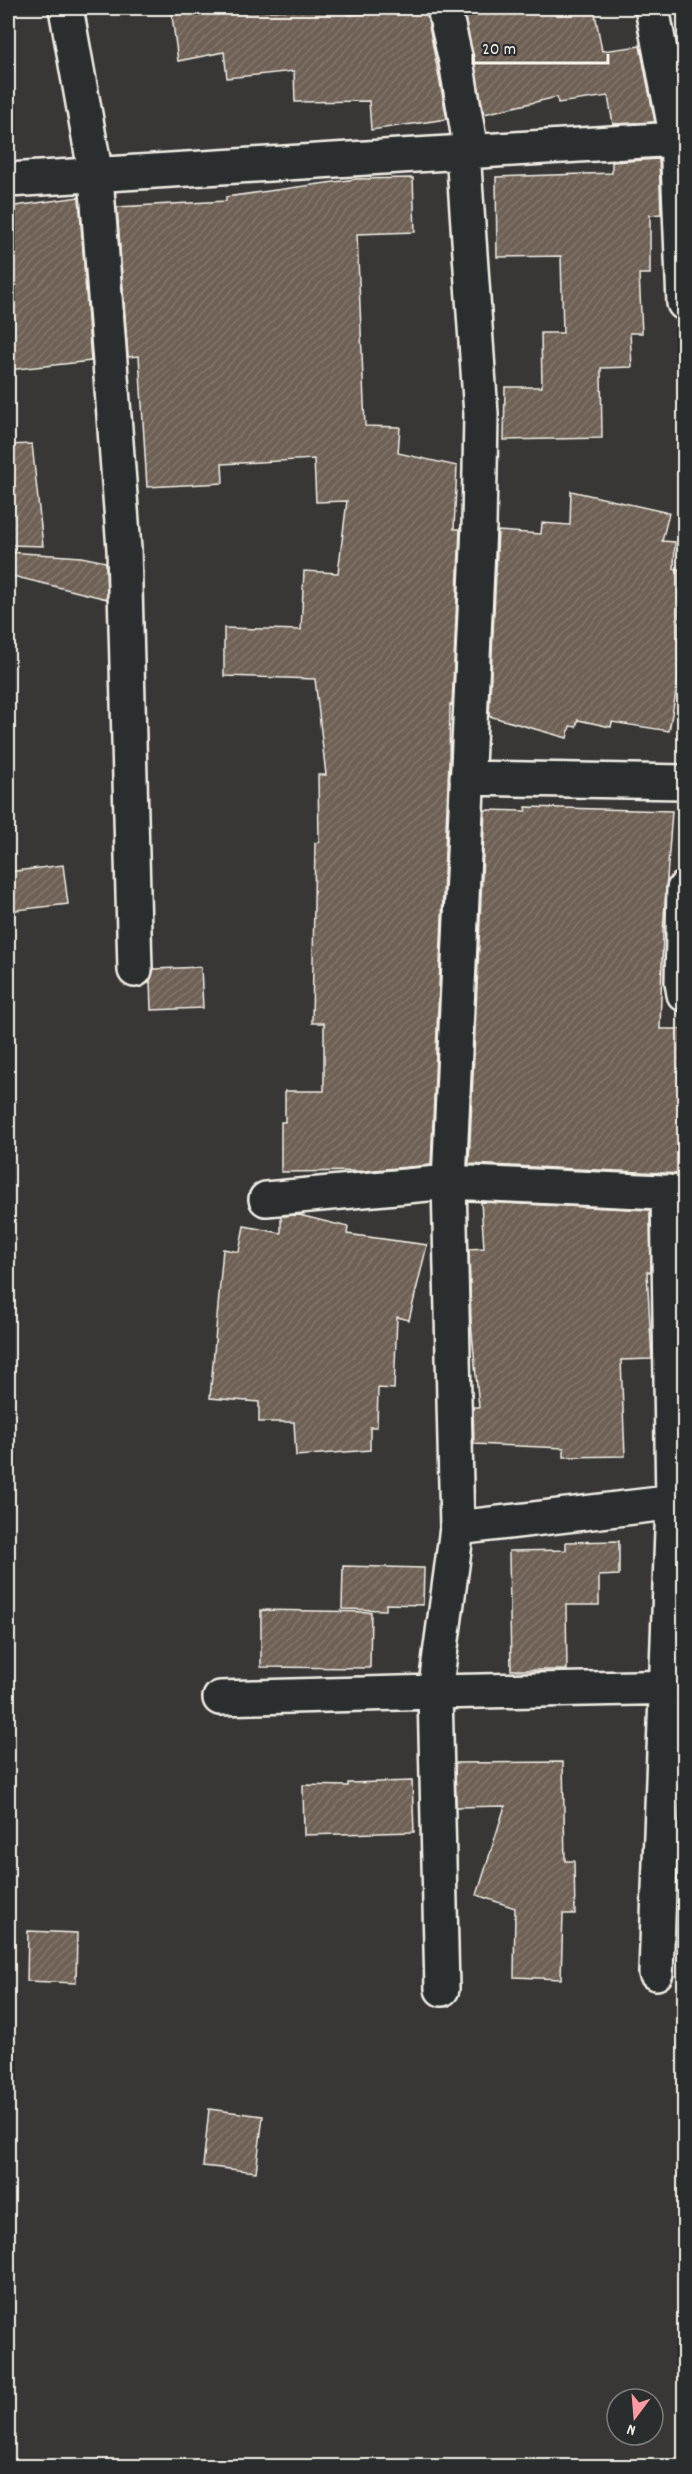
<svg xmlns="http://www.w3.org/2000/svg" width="692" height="2474" font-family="Dekko,sans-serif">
<defs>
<pattern id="building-hatch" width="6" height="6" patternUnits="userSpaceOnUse" patternTransform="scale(1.5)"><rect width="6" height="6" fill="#6e6054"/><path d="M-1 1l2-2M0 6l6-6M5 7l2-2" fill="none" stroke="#83776d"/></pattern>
</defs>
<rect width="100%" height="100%" fill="#383736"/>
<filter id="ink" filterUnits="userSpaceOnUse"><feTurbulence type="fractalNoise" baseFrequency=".0167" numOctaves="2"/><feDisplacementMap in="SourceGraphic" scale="12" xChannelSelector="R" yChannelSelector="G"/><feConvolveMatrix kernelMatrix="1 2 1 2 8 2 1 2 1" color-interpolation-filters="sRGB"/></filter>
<g filter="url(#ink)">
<path fill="url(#building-hatch)" stroke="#f4f1e8" stroke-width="1.5" d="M171,8h94v3l83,-3v7l78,-5 21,109 -76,11 -2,-29 -74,1 -1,-31 -67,7 -3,-26 -46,9z
M463,8h131l8,43 38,-5 15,76 -42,2 -5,-28 -50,7 -1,-6 -73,17z
M659,159l2,55 -11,1v59h-11l3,59h-12l2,34 -31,1 1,70 -98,2 1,-53h37l-1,-54h22l-2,-77 -64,1 -1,-80 116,-4v-11z
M413,178l2,54 -58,2 8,192 35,1 -2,26 59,13 -3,63h6l-8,176 -2,-1 -1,57 -18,404 -68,6 -82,1v-50h4v-31h39v-68h-12l3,-180 4,-1 -1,-67h8l-11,-96 -91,-3v-48l77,2 3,-59 34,2 9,-72 -31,1 -2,-43 -92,5 1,19 -76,4 -8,-131 -11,1 -11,-150 109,-6v-4l130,-18z
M79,197l12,164 -83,9v-163z
M32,444l11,102 -35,-1v-100z
M571,491l98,22 -7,28 13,1 -1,27h5l-1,112 -9,50 -57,-9 -1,5 -33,-7 -2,7 -6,-1 -3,12 -78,-22 9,-185 43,3 1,-11 28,2z
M8,552l73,5 25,5 1,37 -99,-24z
M526,807l146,4 -9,120 -3,98h24v145l-215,-10 16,-354 41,1z
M63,865l5,39 -60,7v-39z
M201,967l2,41 -52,2 -1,-30 4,-11z
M481,1202l169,8 1,62h-4l5,87 -31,1 4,96 -61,1v-9l-90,-4 -1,-37h6l-8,-85 -2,-73 15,-1z
M299,1215l49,12 -1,7 80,11 -18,75 -12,-3 -3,72 -16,-1 -1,39h-7v23l-74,6 -2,-34h-35v-20l-49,-4 13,-149 16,3 5,-26 37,7v-17z
M619,1541v34l-20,1v29h-33l1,65h-56l-2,-119 57,-1v-8z
M343,1566l81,2 -1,37 -37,-1v6l-44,-1z
M261,1610l110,2 -1,56 -109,-1z
M563,1762l2,99h9l1,53h-12l-2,65 -47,-2 1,-69 -38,-13 28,-89 -49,1 -1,-44z
M412,1781l2,51 -110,3 -1,-50 45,1v-3z
M28,1931l49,2 -1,50 -49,-2z
M209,2109l54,7 -7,56 -53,-6z"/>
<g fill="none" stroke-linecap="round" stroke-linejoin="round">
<g stroke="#f4f1e8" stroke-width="38">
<path id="street" d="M66,8l30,168 28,373 11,421
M444,8l12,53 15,90
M652,8l25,131 7,164
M463,152l18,262 -2,112 -30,656 8,346 -22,164 249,-5
M8,180l669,-41
M467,778l217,4
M684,889l-2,93 2,12
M266,1199l183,-17 235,11
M457,1528l227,-27
M220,1698l215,-6 7,297
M656,1973l17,-470 -5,-311"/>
</g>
<use href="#street" stroke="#2a2d2e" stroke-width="33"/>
</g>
</g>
<rect width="692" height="2474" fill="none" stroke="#2a2d2e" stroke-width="30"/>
<rect x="15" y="15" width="662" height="2444" fill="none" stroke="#f4f1e8" stroke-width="2" filter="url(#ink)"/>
<g transform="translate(635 2417) rotate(196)"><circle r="28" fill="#2a2d2e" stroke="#7b7b78" stroke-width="1.5"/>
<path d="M0-4.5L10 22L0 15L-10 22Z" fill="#ff9aa2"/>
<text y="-9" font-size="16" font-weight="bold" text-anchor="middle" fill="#f4f1e8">N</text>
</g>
<path d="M473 54v9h135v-9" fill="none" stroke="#f4f1e8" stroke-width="3"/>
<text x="482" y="54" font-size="18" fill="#f4f1e8" stroke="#2a2d2e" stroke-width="4.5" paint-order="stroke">20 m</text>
</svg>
